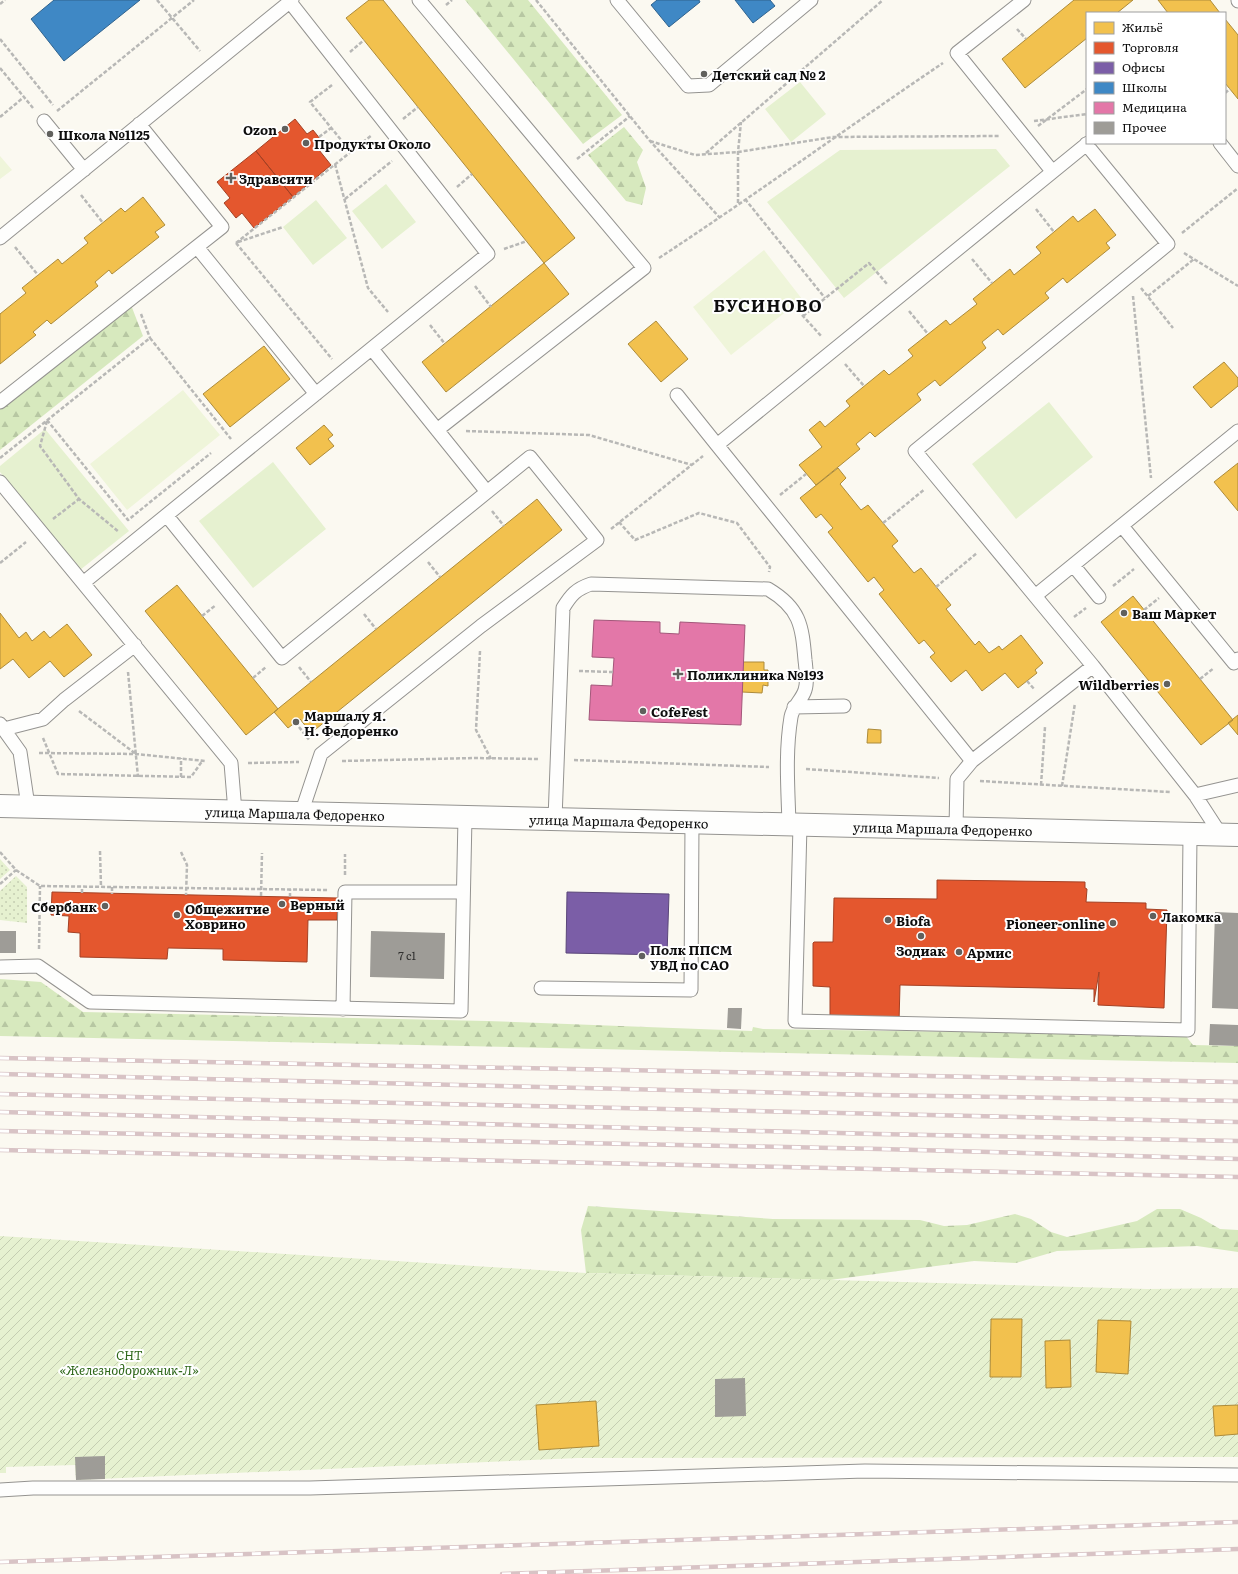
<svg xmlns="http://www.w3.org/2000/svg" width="1238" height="1574" font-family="Literata,serif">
<defs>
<pattern id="grass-dots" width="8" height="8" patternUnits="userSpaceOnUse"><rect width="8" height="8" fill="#e6f1d0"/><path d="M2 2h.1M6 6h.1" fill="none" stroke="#c4cdb1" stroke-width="1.8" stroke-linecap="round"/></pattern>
<pattern id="forest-firs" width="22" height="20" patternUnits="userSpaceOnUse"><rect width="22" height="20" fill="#d7e9be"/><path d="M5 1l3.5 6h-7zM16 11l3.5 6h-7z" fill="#b7c7a2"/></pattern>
<pattern id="garden-furrows" width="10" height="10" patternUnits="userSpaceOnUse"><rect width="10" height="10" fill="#e6f1d0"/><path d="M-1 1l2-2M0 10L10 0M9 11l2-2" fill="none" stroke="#c4cdb1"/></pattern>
</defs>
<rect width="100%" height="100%" fill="#fbf9f1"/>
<path fill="url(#grass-dots)" d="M0,859l10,11 -10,9z
M16,876l11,11v36l-27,-3v-29z"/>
<path fill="url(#forest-firs)" d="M465,0h63l94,115 -39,29z
M624,127l19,23 -6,12 9,26 -4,17 -16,-4 -38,-46z
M131,305l12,31 -143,114v-42z
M0,979l41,3 42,30 404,9 265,10 1,-4 10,2 422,6 8,10 45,1v17l-1238,-27z
M588,1206l185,13 147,1 24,6 23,-1 48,-11 16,5 20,13 16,5 70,-16 20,-12h23l21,9 19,11 18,1v22l-41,-6 -140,5 -41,12 -42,-2 -144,19 -244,-7 -5,-43z"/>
<path fill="#e6f1d0" d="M800,82l26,32 -35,28 -26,-33z
M996,149l14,17 -166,132 -77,-96 73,-52z
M386,184l30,38 -34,27 -30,-38z
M316,200l31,38 -34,27 -30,-38z
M1049,402l44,55 -77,62 -44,-55z
M45,429l84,102 -49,39 -80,-98v-6z
M273,462l53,67 -73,59 -54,-67z"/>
<path fill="url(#garden-furrows)" d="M0,1236l586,37 561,16 91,-1v169l-660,1 -502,22 -1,-15 -69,2v6h-6z"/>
<path fill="#eff5da" d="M0,156l12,14 -12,9z
M764,250l38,49 -71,56 -38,-48z
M183,390l37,45 -93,75 -37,-46z"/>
<path fill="#f2c14e" stroke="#ad8b3a" d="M369,0h14l192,238 -31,25 -198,-245z
M1074,0h59l-16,13h-30v25l-62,50 -23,-29z
M1158,0h52l10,13h-52z
M1225,19l13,16v64l-13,-16z
M143,197l22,28 -10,7 4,5 -47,37 -3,-4 -14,12 3,4 -47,38 -4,-4 -14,12 3,3 -36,29v-50l26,-21 -4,-5 36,-29 4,5 26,-21 -4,-5 37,-30 4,4z
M1095,209l21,26 -10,8 4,5 -43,35 -4,-5 -18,15 4,5 -46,37 -5,-6 -16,13 4,6 -46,38 -5,-6 -18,14 4,6 -46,37 -5,-5 -14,12 4,5 -44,36 -17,-20 23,-18 -13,-17 11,-9 5,6 25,-21 -4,-5 38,-31 5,5 24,-19 -5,-6 38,-30 4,5 27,-21 -4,-5 37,-30 4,6 27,-22 -5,-6 37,-31 5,6z
M544,263l25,31 -123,98 -24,-30z
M656,321l32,38 -27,23 -33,-38z
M264,346l26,33 -60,48 -27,-33z
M1224,362l14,16v8l-27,22 -18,-21z
M324,425l9,10 -5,4 6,7 -24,19 -14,-17z
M1238,463v48l-24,-29z
M838,468l8,10 -6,6 21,26 7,-5 30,36 -6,5 22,27 7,-5 30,37 -5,4 29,36 4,-4 10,12 10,-7 3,4 19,-15 22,28 -8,7 2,3 -19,15 -13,-15 -23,18 -16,-21 -15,12 -21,-25 5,-4 -11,-13 -5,4 -40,-50 5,-4 -10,-13 -6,5 -40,-50 5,-4 -12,-14 -5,4 -16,-20z
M537,499l25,31 -251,203 -11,-14 -12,9 -14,-16z
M177,585l101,124 -32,26 -101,-124z
M1133,596l100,124 -32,25 -100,-123z
M0,613l19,25 7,-6 6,9 12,-10 6,7 17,-14 25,31 -28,22 -14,-16 -21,17 -16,-19 -13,10z
M743,662h21v8h4v16l-5,-1 -1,8 -20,-1z
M1238,715v20l-10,-12z
M868,729l13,1v13h-14z
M991,1319h31l-1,58h-31z
M1098,1320l33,1 -3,53 -32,-2z
M1070,1340l1,47 -25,1 -1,-47z
M596,1401l3,45 -60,4 -3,-45z
M1238,1405v29l-23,2 -2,-30z"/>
<path fill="#e4572e" stroke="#a44124" d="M295,119l12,15 6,-4 12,15 -6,5 12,15 -38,32 -37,-46z
M256,151l37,46 -39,31 -12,-15 -6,5 -12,-15 6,-5 -13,-16z
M937,880l148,2v6l2,1 -1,13 60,1v6l21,1 -3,98 -66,-3 1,-33 -5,30v-13l-194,-4 -1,37 -69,-4v-31l-17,-1v-43l1,-1h19l1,-44 103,1z
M52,892l286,6 -1,22h-29l-1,42 -84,-2v-11l-55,-1 -1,11 -87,-2v-24l-12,-1 1,-16 -18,-1z"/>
<path fill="#7b5ea7" stroke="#5a4679" d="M567,892l102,2 -2,61 -101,-2z"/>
<path fill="#3f88c5" stroke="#30638e" d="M54,0h86l-76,61 -33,-42z
M657,0h42l1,2 -31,25 -18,-22z
M735,0h35l5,6 -22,17z"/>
<path fill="#e377a8" stroke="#a3577a" d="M594,620l66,2v11l19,1 1,-12 65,3 -4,100 -152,-5 2,-35 21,1 2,-28 -22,-1z"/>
<path fill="#9e9c97" d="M1215,912l23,1v96l-26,-1z
M0,931h16v22h-16z
M371,931l74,2 -1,46 -74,-2z
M728,1008h14l-1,21 -14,-1z
M1210,1024l28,1v21l-29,-1z
M745,1378l1,38 -31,1v-38z
M105,1456v23l-29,1 -1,-23z"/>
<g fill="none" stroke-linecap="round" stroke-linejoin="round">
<g stroke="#949390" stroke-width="15">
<path id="service" d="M419,0l225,268 -207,162
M617,0l71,86 21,-1 102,-85
M1024,0l-67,53 95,118
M1238,0v1
M44,121l40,49
M1220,143l18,23
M1086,144l82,100 -253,207 178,215 102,129 26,40
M0,238l292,-238
M197,247l119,147
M677,395l40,50
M0,402l222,-175 -83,-103
M0,482l231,281 4,49
M167,516l115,142 205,-166 -115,-143
M1122,526l112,137 4,-4
M1073,565l26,32
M83,583l405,-329 -198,-252
M1035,596l203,-165
M794,707l50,-1
M0,724l20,28 8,54
M4,729l39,-10 21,-19 71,-55
M972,761l121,-95
M1195,795l43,-10
M301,814l20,-60 160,-128 116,-86 -67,-83 -43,35
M555,819l8,-211c8,-13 13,-19 28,-24l177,5c32,19 34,36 37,71 1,9 3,21 0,30 -3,10 -12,16 -14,27 -6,36 -3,72 -2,107
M800,825l-5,196 393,9 2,-195
M956,828l1,-49 15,-18 -255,-316 371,-302
M0,967l38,-1 52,36 371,9 4,-194
M541,988l150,2 1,-168
M343,1009l2,-117h118
M0,1490l33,-2h277l555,-17 373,4"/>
</g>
<g stroke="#949390" stroke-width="24">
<g id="tertiary">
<path id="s1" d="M0,806l1238,29"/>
</g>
</g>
<path stroke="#b8b8b6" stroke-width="2.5" stroke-dasharray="4 2" stroke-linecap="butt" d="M157,0l43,51
M536,0l114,141 70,77
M0,4l5,-4
M446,5l6,-5
M1017,29l9,10
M0,39l53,66
M350,52l14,-12
M0,68l33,40
M332,85l-22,17 41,50
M1225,93l5,-4
M57,111l137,-111
M0,117l24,-20
M403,119l15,-12
M1034,121l53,-7
M1038,126l49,-37
M319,137l12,-9
M650,141l45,14 43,-3 95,-15 167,-1
M706,153l177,-153
M577,159l53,-43
M335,164l33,124 20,24
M457,187l15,-13
M81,195l22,28
M345,199l47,-38
M745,199l80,99
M738,203v-51l3,-30
M1036,209l18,23
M1182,233l56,-45
M238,242l45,-15
M236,243l136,-108
M236,243l96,116
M15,247l23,28
M504,249l23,-8
M1184,253l54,33
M659,258c96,-63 189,-131 284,-195
M972,259l20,24
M475,286l16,21
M1141,288l32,40
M1133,296l18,182
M1148,296l46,-37
M794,306l28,31
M909,311l19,23
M141,314l9,24
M803,316l66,-53 18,21
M430,325l15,19
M845,364l19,22
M47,420l81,100 83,-67
M47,421l-7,25 39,53 40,33
M466,431l123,4 103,30
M0,458l150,-120 81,101
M780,495l26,-21
M492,511l12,15
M53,519l26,-20
M619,522l16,18 64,-27 38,10 33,44 -1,5
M883,523l42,-34
M611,529l92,-73
M428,562l12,15
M0,563l26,-21
M1113,586l21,-17
M936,587l41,-34
M1144,610l15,-12
M364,614l12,15
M202,616l14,-11
M1074,617l12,-9
M480,651l-4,79 15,29
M299,667l12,15
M579,671l34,1
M128,672l10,105
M253,678l13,-11
M768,678l20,-1
M1200,679l14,-11
M1027,681l8,9
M79,711l57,43
M299,727l11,14
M43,738l15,36 133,3 12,-17
M39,753l97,1 69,7
M574,760l195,7
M342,761l133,-3 64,1
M248,763l51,-1
M806,769l133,9
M181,777v-19
M980,781l190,11
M1041,785l4,-58
M1062,786l13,-83
M100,851l1,36
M0,852l16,18 24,16 288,4
M181,852l6,13 -1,30
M345,875v-21
M0,884l16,-14
M112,887v7
M82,893v-6
M261,896l1,-43
M290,897v-8
M39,949l1,-63"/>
<use href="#service" stroke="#fefefd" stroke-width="13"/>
<use href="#tertiary" stroke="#fefefd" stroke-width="22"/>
<g stroke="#d8c3c5" stroke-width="4.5">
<path id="rail" d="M0,1058l1238,24
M0,1074l874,21 364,6
M0,1094l1238,28
M0,1112l877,22 361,7
M0,1131l880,18 358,10
M0,1150l1238,27
M0,1562l1238,-40
M502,1574l736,-25"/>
</g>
<use href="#rail" stroke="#fff" stroke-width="3" stroke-dasharray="9" stroke-linecap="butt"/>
</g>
<g fill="#60605d" stroke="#fff" stroke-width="1.5">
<circle cx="704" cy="74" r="4"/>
<circle cx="285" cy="129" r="4"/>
<circle cx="50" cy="134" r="4"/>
<circle cx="306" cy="143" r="4"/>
<path d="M229 172h4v4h4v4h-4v4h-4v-4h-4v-4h4z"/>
<circle cx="1124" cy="613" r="4"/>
<path d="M676 668h4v4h4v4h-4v4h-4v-4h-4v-4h4z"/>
<circle cx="1167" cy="684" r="4"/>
<circle cx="643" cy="711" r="4"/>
<circle cx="296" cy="722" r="4"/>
<circle cx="282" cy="904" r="4"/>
<circle cx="105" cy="906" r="4"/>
<circle cx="177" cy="915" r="4"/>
<circle cx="1153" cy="916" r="4"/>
<circle cx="888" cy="920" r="4"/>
<circle cx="1113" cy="923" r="4"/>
<circle cx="921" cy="936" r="4"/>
<circle cx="959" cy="952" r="4"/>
<circle cx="642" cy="956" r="4"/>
</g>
<g text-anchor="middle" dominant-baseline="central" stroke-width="4" stroke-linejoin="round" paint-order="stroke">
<g font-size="11" fill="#313130">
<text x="407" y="955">7 с1</text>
</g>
<g font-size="13" font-weight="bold" fill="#0d0d0d" stroke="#fff" text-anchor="start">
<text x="712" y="74">Детский сад № 2</text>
<text x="277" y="129" text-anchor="end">Ozon</text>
<text x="58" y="134">Школа №1125</text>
<text x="314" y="143">Продукты Около</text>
<text x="239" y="178">Здравсити</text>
<text x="1132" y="613">Ваш Маркет</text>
<text x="687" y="674">Поликлиника №193</text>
<text x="1159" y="684" text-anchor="end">Wildberries</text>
<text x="651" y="711">CofeFest</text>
<text x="304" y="715">Маршалу Я.<tspan x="304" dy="15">Н. Федоренко</tspan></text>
<text x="290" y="904">Верный</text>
<text x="97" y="906" text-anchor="end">Сбербанк</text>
<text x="185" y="908">Общежитие<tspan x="185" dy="15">Ховрино</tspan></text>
<text x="1161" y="916">Лакомка</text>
<text x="896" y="920">Biofa</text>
<text x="1105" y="923" text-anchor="end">Pioneer-online</text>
<text x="650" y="949">Полк ППСМ<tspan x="650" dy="15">УВД по САО</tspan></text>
<text x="921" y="950" text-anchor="middle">Зодиак</text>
<text x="967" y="952">Армис</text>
</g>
<g font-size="13" fill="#0d0d0d" stroke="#fff">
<text stroke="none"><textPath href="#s1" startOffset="295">улица Маршала Федоренко</textPath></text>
<text stroke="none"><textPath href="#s1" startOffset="619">улица Маршала Федоренко</textPath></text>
<text stroke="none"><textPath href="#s1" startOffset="943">улица Маршала Федоренко</textPath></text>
</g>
<g font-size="13" font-style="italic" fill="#2f681b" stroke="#fff">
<text x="129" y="1354">СНТ<tspan x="129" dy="15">«Железнодорожник-Л»</tspan></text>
</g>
<g font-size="17" font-weight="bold" letter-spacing="1" fill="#0d0d0d" stroke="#fff">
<text x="768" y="304">БУСИНОВО</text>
</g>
</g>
<rect x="1086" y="12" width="140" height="132" fill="#ffffff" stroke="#9e9e9e"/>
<rect x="1094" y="22" width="20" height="12" fill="#f2c14e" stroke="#9e9e9e"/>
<text x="1122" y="32" font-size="12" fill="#0d0d0d">Жильё</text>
<rect x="1094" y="42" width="20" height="12" fill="#e4572e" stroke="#9e9e9e"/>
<text x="1122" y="52" font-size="12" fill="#0d0d0d">Торговля</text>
<rect x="1094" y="62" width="20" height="12" fill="#7b5ea7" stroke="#9e9e9e"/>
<text x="1122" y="72" font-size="12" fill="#0d0d0d">Офисы</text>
<rect x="1094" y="82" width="20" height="12" fill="#3f88c5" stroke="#9e9e9e"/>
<text x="1122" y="92" font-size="12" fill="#0d0d0d">Школы</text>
<rect x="1094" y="102" width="20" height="12" fill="#e377a8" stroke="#9e9e9e"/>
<text x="1122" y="112" font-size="12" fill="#0d0d0d">Медицина</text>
<rect x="1094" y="122" width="20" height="12" fill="#9e9c97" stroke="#9e9e9e"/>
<text x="1122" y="132" font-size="12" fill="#0d0d0d">Прочее</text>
</svg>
